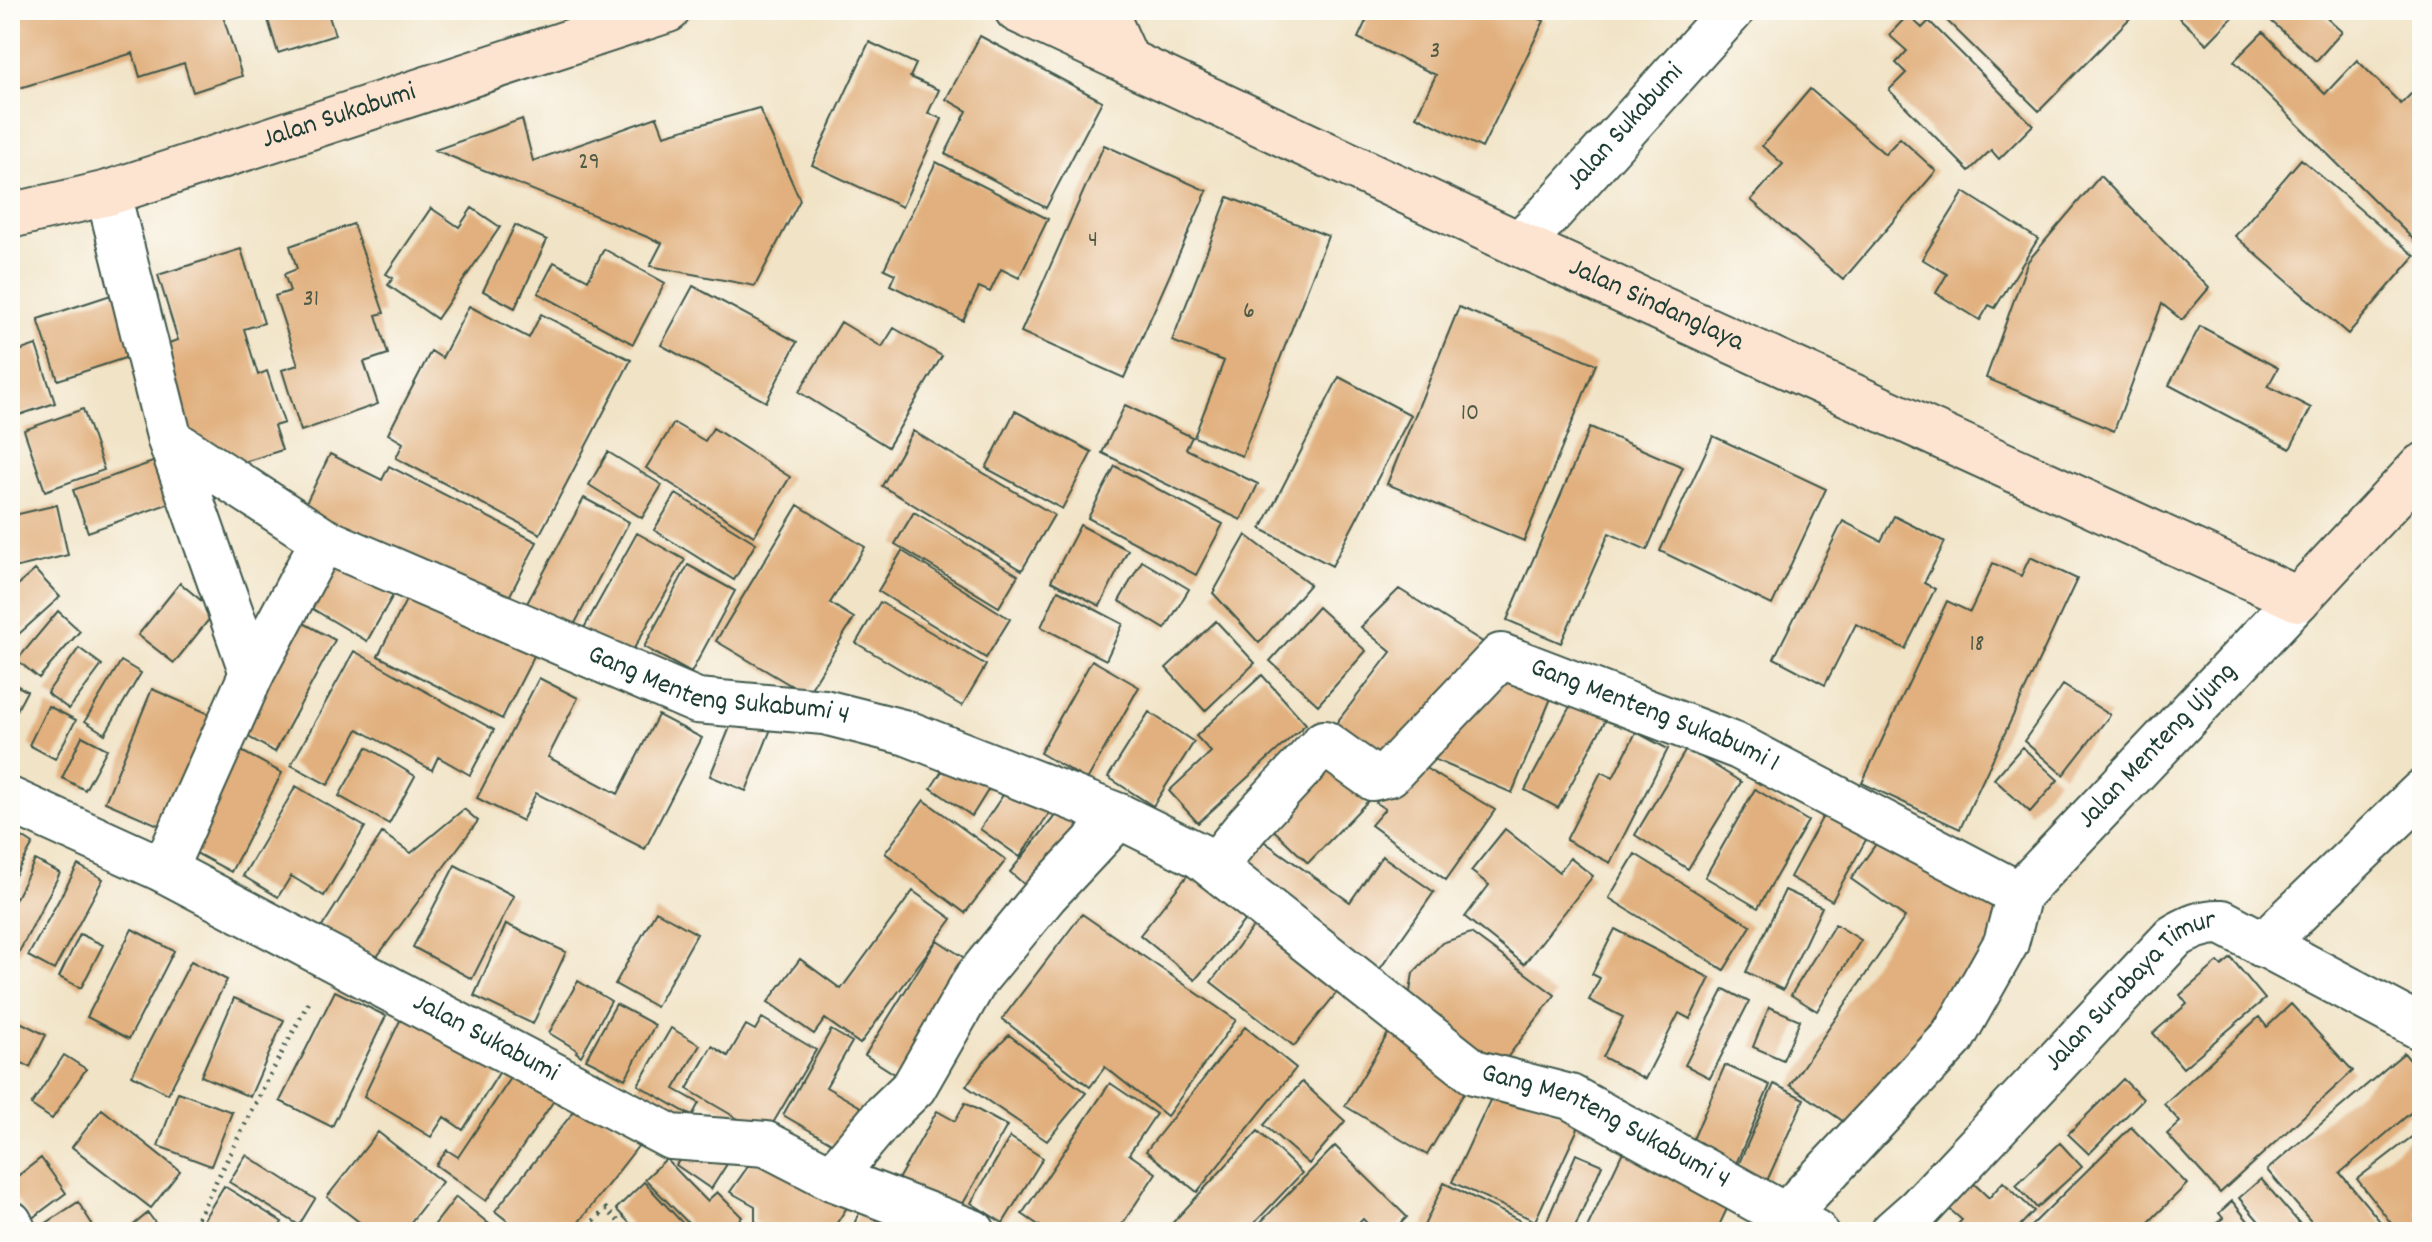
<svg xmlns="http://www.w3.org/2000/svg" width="2432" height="1242" font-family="Dekko,sans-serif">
<rect width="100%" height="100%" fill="#fdfcf7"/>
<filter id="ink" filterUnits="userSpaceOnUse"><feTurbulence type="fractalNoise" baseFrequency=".0125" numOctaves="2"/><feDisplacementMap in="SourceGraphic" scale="16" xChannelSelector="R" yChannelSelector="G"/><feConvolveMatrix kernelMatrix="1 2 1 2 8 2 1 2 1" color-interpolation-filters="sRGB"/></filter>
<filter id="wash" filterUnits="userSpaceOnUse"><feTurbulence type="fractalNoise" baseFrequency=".006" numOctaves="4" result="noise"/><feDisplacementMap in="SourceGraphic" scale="32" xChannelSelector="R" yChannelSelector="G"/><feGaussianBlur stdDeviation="1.8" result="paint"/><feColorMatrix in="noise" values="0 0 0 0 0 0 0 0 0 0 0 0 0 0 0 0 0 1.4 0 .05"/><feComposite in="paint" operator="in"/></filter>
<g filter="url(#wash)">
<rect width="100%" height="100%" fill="#f1e3c6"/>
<g id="blocks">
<path fill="#e1b07e" d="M10,10h211l21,66 -49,16 -9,-29 -44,14 -7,-24 -120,37 -3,-10z
M265,10h62l8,25 -57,18z
M1343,10h179l22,11 -62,127 -66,-32 20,-41 -78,-37 8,-17z
M1936,10h202l-99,101z
M2171,10h69l-33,34z
M2278,10h40l24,22 -26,29 -46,-41z
M1908,15l14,13 7,-7 104,104 -34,34 -8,-9 -22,21 -80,-81 17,-17 -10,-10 11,-12 -18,-16z
M2263,32l62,62 32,-34 44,44 12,-12 9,9v137l-5,5 -183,-182z
M980,36l122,65 -56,107 -101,-54 22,-43 -21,-12z
M869,42l47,22 -6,13 29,13 -11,23 14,6 -40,88 -90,-42z
M1810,89l75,65 15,-16 36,33 -93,109 -92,-80 32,-36 -21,-18z
M759,108l41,92 -45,86 -105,-20 12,-23 -227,-93 87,-31 11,42 124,-44 7,18z
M1104,145l103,46 -83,187 -103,-46z
M2301,159l114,97 -67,78 -113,-98z
M936,162l112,57 -29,59 -18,-9 -11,23 -11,-5 -16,34 -73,-36 5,-11 -11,-5z
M2100,176l109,112 -27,32 -20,-16 -48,127 -128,-53 42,-117z
M1964,192l74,47 -43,69 -6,-3 -9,15 -44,-27 11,-19 -25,-15z
M1228,197l100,39 -86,220 -48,-19 30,-76 -52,-20z
M431,208l28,19 13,-19 28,19 -63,92 -49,-34 5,-7 -7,-4z
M353,224l31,89 -8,2 12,39 -24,8 14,42 -77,27 -19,-61 16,-5 -23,-69 15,-5 -6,-17 13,-5 -7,-23z
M515,225l32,15 -32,68 -32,-17z
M241,249l23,74 -20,6 14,46 9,-4 17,52 -10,3 8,24 -63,20 -22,-16 -35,-109 16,-5 -20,-65z
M604,249l61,34 -32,61 -95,-51 16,-31 34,18z
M693,286l104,56 -31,60 -105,-57z
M120,292l20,61 -82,27 -20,-61z
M469,306l60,32 12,-24 90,46 -91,174 -144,-76 7,-15 -15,-9 43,-83 11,7z
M1459,307l137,57 -72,177 -137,-57z
M841,322l41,25 12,-19 48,28 -54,91 -89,-55z
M2200,326l78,42 -10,18 43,22 -21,41 -121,-64z
M36,345l19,58 -45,15v-64z
M1339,377l72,38 -79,151 -71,-37z
M1125,405l67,32 -6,12 72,35 -17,36 -139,-67z
M83,409l21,61 -59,21 -21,-61z
M1015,411l77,41 -30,57 -76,-41z
M674,423l31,18 8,-13 77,49 -36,59 -108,-68z
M1590,427l93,40 -36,83 -38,-17 -48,110 -54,-23z
M913,431l141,84 -32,55 -140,-84z
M1713,436l113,53 -54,116 -112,-54z
M608,452l54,33 -20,33 -53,-33z
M330,454l52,26 7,-14 148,76 -36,71 -199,-102z
M164,458l15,42 -91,32 -15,-42z
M1115,466l108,58 -27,51 -108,-57z
M676,494l80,49 -22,37 -80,-50z
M584,498l45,24 -64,120 -46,-24z
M57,505l11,50 -58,14v-53z
M798,505l67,42 -35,56 24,15 -47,77 -91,-54z
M914,512l104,63 -19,32 -104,-63z
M1894,516l51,26 -21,41 11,6 -30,60 -49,-25 -31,61 -51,-27 69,-137 38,20z
M1080,525l48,25 -28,56 -49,-25z
M637,533l48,27 -60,104 -46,-27z
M1246,535l64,49 -51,59 -46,-50z
M902,551l108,68 -24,39 -108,-67z
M335,554l61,36 -29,51 -61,-36z
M2030,557l47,22 -117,250 -98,-46 85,-182 23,11 23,-49 28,13z
M1142,561l47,28 -24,40 -46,-28z
M688,565l47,26 -44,82 -47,-26z
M35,570l25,27 -50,45v-50z
M180,583l35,29 -41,51 -36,-28z
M1399,589l90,57 -111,128 -47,-44 60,-78 -30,-25z
M411,590l124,64 -33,65 -124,-63z
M1058,590l65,34 -17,36 -65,-33z
M880,602l106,63 -24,41 -106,-63z
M1318,607l48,44 -48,54 -48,-44z
M58,611l22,20 -41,47 -22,-18z
M298,620l37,20 -60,112 -37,-21z
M1216,621l39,42 -50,48 -39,-43z
M79,648l23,17 -33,44 -22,-16z
M354,651l140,79 -24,45 -32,-18 -6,13 -74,-41 -30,56 -37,-20z
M1092,660l47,27 -52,93 -47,-27z
M121,661l20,12 -36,61 -20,-13z
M1498,671l56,20 -42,102 -83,-36z
M1262,675l44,49 -108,99 -29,-32 42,-39 -15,-16z
M539,678l39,20 -30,59 70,37 40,-79 44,23 -57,111 -109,-56 -14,28 -45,-23z
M10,682l17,9 -17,32z
M2063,685l47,30 -47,60 -39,-34z
M152,689l60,26 -47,113 -60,-26z
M1575,697l34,17 -51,94 -33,-18z
M739,705l36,14 -29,72 -36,-15z
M48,706l28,14 -21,39 -26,-14z
M1149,712l45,30 -41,64 -45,-29z
M1636,732l32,17 -58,114 -44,-23 35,-68 12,6z
M82,736l25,13 -22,41 -23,-12z
M234,747l48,26 -51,99 -48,-26z
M367,747l48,29 -26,48 -50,-28z
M2022,747l36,33 -28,32 -36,-33z
M1687,748l54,34 -53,87 -53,-34z
M954,753l41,26 -23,37 -41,-28z
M1320,753l48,48 -60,62 -49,-47z
M1417,763l78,47 -49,70 -75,-55 14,-16 -9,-6 21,-30z
M1016,776l40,27 -36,54 -40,-28z
M296,786l69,41 -41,69 -33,-20 -13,21 -35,-21z
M1755,789l53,32 -50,87 -53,-31z
M924,800l82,60 -41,53 -80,-60z
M1067,801l31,26 -58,71 -30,-26z
M1829,805l43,24 -40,72 -42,-24z
M464,809l14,12 -102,137 -56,-28 62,-97 29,20z
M10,829l23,15 -23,40z
M1505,829l54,43 11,-14 23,18 -69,88 -59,-47 24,-32 -18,-14z
M1886,830l121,85 -148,217 -69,-47 115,-168 -54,-38z
M1249,831l101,71 32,-46 52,36 -57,81 -153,-108z
M1635,854l116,72 -27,44 -115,-72z
M35,860l25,13 -43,83 -7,-4v-42z
M1199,861l56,47 -60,72 -55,-45z
M78,865l25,14 -49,91 -26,-14z
M455,865l59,31 -42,83 -59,-32z
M1785,890l37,17 -39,83 -37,-18z
M913,891l39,28 -92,125 -35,-25 -11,15 -46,-32 32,-43 41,30z
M1266,910l84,66 -56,70 -83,-64z
M656,911l41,23 -41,73 -41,-23z
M1082,914l154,106 -69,96 -62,-49 -15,20 -88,-68z
M506,924l60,28 -33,72 -59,-28z
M1835,924l26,16 -44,71 -26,-16z
M132,929l42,22 -45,88 -42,-22z
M1615,929l95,49 -20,41 -11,-6 -34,66 -42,-22 20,-40 -34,-17 11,-22 -8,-4z
M1471,933l84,62 -59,77 -90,-55 7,-44 29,-30z
M80,934l23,11 -22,43 -22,-11z
M937,940l38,25 -74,113 -36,-23z
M2231,958l34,41 -82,69 -30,-35 34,-29 -7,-9 38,-33 4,4z
M191,961l36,19 -59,114 -36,-19z
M578,981l33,20 -30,55 -5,-4 1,-2 -28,-17z
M1724,989l25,13 -39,76 -25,-13z
M335,991l51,25 -54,111 -52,-26z
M234,998l50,22 -34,77 -49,-21z
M616,1004l39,21 -30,54 -39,-20z
M2291,1004l62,67 -133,122 -53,-59 13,-12 -16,-18 95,-87 8,10z
M407,1006l100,54 -44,70 -19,-13 -13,20 -67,-41z
M1769,1007l31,13 -17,40 -30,-13z
M10,1017l36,18 -16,32 -20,-10z
M762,1018l54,32 -50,85 -79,-46 25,-43 16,10 18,-31 9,5z
M1245,1027l51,41 -99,124 -51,-41z
M1392,1027l81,51 -46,77 -82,-49z
M671,1028l29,17 -26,44 25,14 -7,13 -54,-31z
M831,1030l21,12 -26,45 45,26 -22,40 -66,-38z
M1009,1035l77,58 -39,48 -81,-55 18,-25z
M2404,1053l18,21v29l-82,70 49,59h-69l-53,-62z
M64,1055l22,14 -34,50 -21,-14z
M1725,1065l45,20 -34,79 -45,-20z
M517,1069l40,27 -71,105 -50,-36 11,-15 11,7z
M2123,1079l20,20 -54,55 -21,-20z
M1302,1082l43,39 -36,43 -45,-39z
M1110,1083l46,31 -27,40 27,19 -39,59h-68l-27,-18z
M1498,1083l83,39 -46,99 -83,-39z
M1774,1084l30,15 -42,93 -30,-13z
M178,1092l54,20 -21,54 -53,-20z
M583,1100l56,45 -68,87h-50l-26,-21z
M965,1103l42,23 -51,90 -59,-35 40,-70 18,10z
M102,1109l78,62 -29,37 -79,-61z
M2131,1127l56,57 -48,48h-114z
M2422,1129v79l-6,4 6,9v11h-24l-41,-53z
M1258,1131l44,42 -56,59h-82z
M378,1132l64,50 -39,50h-31l-45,-35z
M1010,1137l33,21 -40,65 -32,-20z
M693,1139l34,25 -16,25 -35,-24z
M1627,1143l107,51 -18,38h-131z
M2060,1143l22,24 -45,41 -21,-23z
M1335,1146l72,71 -15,15h-17l-12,-13 -13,13h-95l-2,-2z
M761,1148l94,47 -24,37h-60l-16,-11v-15l-25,-14z
M1576,1154l26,11 -29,67h-6l-21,-9z
M246,1155l69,44 -16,26 -70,-43z
M41,1158l25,35 -35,26 -21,-28v-9z
M666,1159l41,42 10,-9 25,25 -15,15h-30l-52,-53z
M2261,1179l46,53h-39l-29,-34z
M1971,1181l18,17 14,-16 31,29 -20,21h-54l-5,-5 7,-7 -15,-13z
M644,1182l47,50h-53l-22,-23z
M1444,1183l75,37 -5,12h-93z
M224,1186l58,36 -6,10h-80z
M869,1193l79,39h-98z
M456,1197l43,35h-70z
M2232,1201l25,31h-51l17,-14 -4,-5z
M78,1202l16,25 -7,5h-54z
M148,1213l14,19h-37z"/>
</g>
</g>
<g filter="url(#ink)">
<use href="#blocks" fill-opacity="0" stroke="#3e564a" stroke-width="2"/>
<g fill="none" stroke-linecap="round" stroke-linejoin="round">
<g stroke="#3e564a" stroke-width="48">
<g id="street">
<path id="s1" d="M108,193l62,247 153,100 374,161 127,11 83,21 212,83 81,40 274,216 96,25 245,135"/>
<path id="s2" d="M1519,244l31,-31 182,-203"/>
<path d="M170,440l82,233"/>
<path id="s3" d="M10,800l154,70 507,267 95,7 66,34 141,54"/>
<path id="s4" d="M1214,867l34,-42 76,-82 49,35 16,-4 112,-118 238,91 280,147"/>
<path d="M164,870l88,-197 71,-133"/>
<path d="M2263,945l159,-153"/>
<path d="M832,1178l53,-63 29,-28 62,-108 70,-85 73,-78"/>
<path id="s5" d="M1787,1214l166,-177 53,-94 13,-49 279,-295"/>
<path d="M10,1223l4,9"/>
<path id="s6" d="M1893,1232l26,-23 255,-272c15,-9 30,-16 48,-15l200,106"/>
</g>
</g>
<g stroke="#3e564a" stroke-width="48">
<g id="secondary">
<path id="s7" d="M1017,10l502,234 779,355 124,-133"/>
<path d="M1104,10l23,51"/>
<path id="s8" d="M10,216l98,-23 560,-183"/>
</g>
</g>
<path stroke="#3e564a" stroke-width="5" stroke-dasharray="2 6" stroke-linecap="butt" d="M190,1232c40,-76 77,-154 119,-230
M582,1232l24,-23 23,23"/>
<use href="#street" stroke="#fff" stroke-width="44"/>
<use href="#secondary" stroke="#fde4d1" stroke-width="44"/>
</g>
</g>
<g text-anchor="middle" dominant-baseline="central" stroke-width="6" stroke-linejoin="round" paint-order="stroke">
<g font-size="24" fill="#505a46">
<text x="1435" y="52">3</text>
<text x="589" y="163">29</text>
<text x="1093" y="241">4</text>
<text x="311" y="300">31</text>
<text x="1249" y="312">6</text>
<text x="1470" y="414">10</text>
<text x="1977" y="645">18</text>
</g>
<g font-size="28" fill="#1f3d34" stroke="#fdfcf7">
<text stroke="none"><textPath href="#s8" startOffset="344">Jalan Sukabumi</textPath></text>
<text stroke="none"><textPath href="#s2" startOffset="158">Jalan Sukabumi</textPath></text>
<text stroke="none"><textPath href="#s7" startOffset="704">Jalan Sindanglaya</textPath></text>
<text stroke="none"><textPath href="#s1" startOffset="862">Gang Menteng Sukabumi 4</textPath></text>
<text stroke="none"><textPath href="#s4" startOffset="570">Gang Menteng Sukabumi 1</textPath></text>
<text stroke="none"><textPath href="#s5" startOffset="604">Jalan Menteng Ujung</textPath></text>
<text stroke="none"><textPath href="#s6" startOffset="340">Jalan Surabaya Timur</textPath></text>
<text stroke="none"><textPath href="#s3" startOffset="532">Jalan Sukabumi</textPath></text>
<text stroke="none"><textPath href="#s1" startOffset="1868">Gang Menteng Sukabumi 4</textPath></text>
</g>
</g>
<rect width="2432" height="1242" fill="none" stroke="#fdfcf7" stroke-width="40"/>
</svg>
